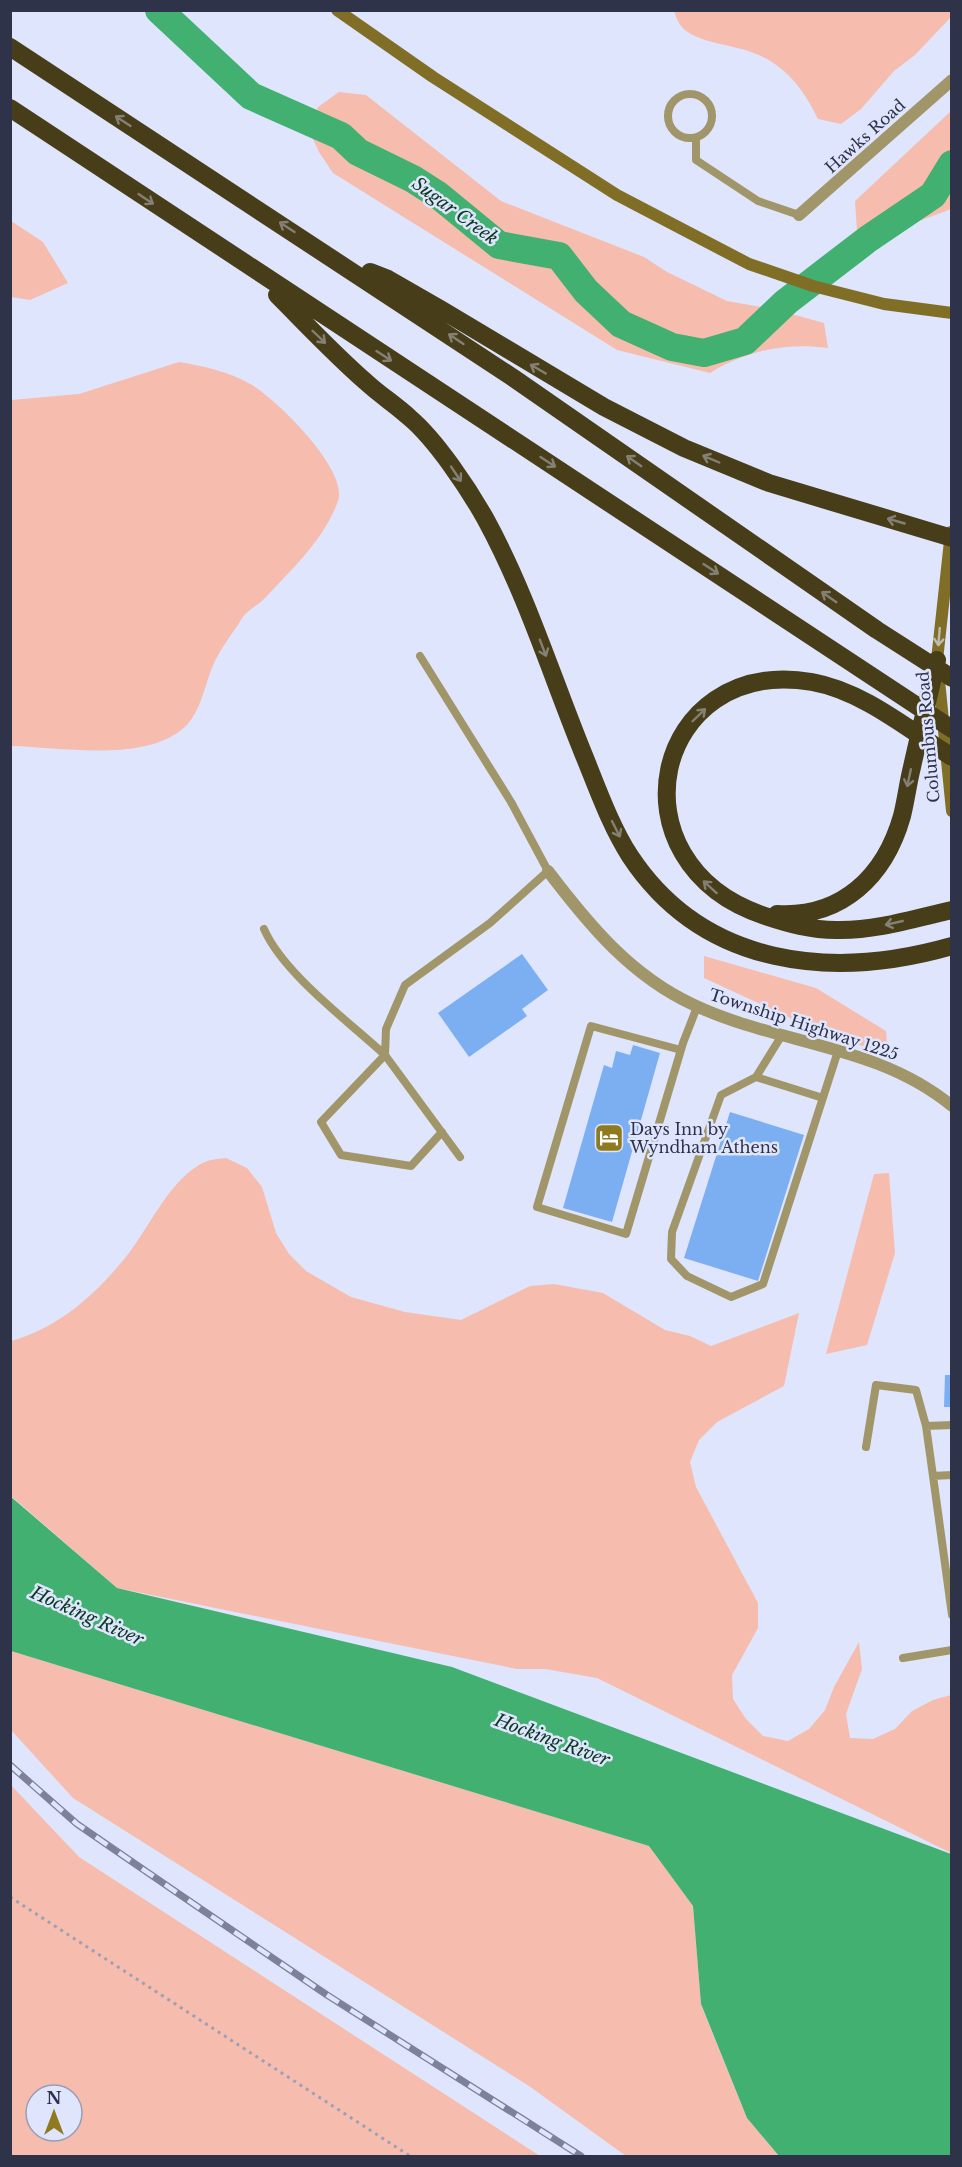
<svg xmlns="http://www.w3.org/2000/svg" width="962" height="2167" font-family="'Libre Baskerville',serif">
<rect width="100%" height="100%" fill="#dfe5fc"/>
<path fill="#f6bdae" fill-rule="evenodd" d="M951,10v7l-36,38 -21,16 -33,38 -20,15 -23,-5c-14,-30 -34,-56 -67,-67 -18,-7 -57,-10 -69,-25 -4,-4 -6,-11 -8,-16z
M339,92l27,3 135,106 143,56 23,15 60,29 46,8 51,14 4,25c-42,-6 -82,3 -118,25l-93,-23 -284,-177 -14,-21 -10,-22 9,-23z
M951,111v98l-69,26 -25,-4 -2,-30z
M11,221l32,21 25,41 -38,17 -19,-3z
M179,362c24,4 52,10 73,23 25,15 97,85 86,116 -14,39 -47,69 -74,98 -7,7 -18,12 -23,21 -9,14 -20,28 -27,43 -10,22 -13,53 -34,68 -41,31 -121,16 -169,15v-346l68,-6z
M704,956l112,32 70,43 2,24 -74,-26 -110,-51z
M226,1158l21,10 15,19 14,46 13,21 17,17 45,26 54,15 56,8 69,-34 24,-2 49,9 62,37 25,6 21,10 88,-33 -15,73 -67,36 -18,18 -9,22 6,25 62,116v25l-26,47 1,24 13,20 17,17 25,5 21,-12 16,-19 9,-23 25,-45 3,27 -16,45 4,24 23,1 22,-10 17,-18 21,-11 18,-5v158l-354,-175 -52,-9h-28l-400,-81 -106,-92v-155c47,-13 83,-45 114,-83 24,-29 41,-73 74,-93 7,-5 18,-6 27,-7z
M889,1173l6,80 -28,92 -41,9 48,-180z
M11,1651l638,195 44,60 8,99 46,113 32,38h-153l-97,-70 -456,-288 -62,-68z
M10,1784l69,73 461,299h-529zM36,2095h36v36h-36z"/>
<path fill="#41b071" d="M10,1496l107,92 335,79 499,187v302h-172l-32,-38 -46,-114 -8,-98 -44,-60 -638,-195z"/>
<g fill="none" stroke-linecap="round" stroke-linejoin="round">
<path stroke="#41b071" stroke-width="28" d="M159,10l92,86 90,40 17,16 55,27 25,16 61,50 60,11 27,35 35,33 51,23 32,6 41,-12 41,-39 82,-63 65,-44 19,-31"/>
</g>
<path fill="#7caff1" d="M522,954l26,36 -26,19 5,7 -58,41 -31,-44z
M633,1045l27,8 -48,169 -49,-14 41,-143 8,3 4,-17 14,4z
M730,1112l74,23 -46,146 -74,-23z
M945,1375h7v32h-8z"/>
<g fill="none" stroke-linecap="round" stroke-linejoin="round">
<path stroke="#9ba0b7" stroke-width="3" stroke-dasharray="3 4.5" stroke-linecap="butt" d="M10,1897l400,259"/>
<path stroke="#a1966a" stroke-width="8" d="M668 116a22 22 0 1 1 44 0a22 22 0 1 1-44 0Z
M696,139v21l62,41 41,14
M420,656l91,146 37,69 -58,52 -85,62 -19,44 -1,26 75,102
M264,929c19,44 84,92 121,126l-64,67 20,33 70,11 31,-34
M782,1035l-26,42 -35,18 -49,137 -1,27 16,17 44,21 32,-13 75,-233
M681,1050l-90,-24 -54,181 89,27 57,-191 14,-36
M756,1077l67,21
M926,1426l26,-1
M866,1447l10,-62 40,5 10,36 7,50
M952,1475l-19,1 19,139
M903,1658l49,-8"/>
<path stroke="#a1966a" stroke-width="12" d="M799,215l153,-135
M548,871c41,54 83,105 146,134 85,40 183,39 258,101"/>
<path stroke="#806e26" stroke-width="12" d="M337,10l96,67 184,118 132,69 64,22 71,18 68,9
M951,532l-14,128 15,151"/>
<path stroke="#473d19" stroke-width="18" d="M10,47l502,330 365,253 75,48
M10,108l942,621
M370,272l18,7 54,31 162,97 80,41 85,35 183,55
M277,295c29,29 58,60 89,87 14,13 30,23 44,36 26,22 58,70 75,100 41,75 66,156 98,235 14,34 27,72 47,103 74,112 203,124 322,90
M952,757c-43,-27 -89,-66 -140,-75 -159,-27 -206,181 -47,234 24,8 46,14 71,14 39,1 77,-11 116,-20
M777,914c65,4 108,-38 125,-98 4,-16 6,-33 10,-49 8,-36 17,-72 25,-107"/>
<g stroke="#7d8299" stroke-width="7">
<path id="rail" d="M10,1765l67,59 102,70 148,101 254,161"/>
</g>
<use href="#rail" stroke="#dfe5fc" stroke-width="4.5" stroke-dasharray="14" stroke-linecap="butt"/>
</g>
<defs><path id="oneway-shaft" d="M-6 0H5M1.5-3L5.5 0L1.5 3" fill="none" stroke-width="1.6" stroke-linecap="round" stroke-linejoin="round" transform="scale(1.5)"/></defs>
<g stroke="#848074">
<use href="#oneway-shaft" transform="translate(123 121) rotate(-147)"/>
<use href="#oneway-shaft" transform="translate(146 199) rotate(34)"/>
<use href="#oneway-shaft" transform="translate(287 227) rotate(-147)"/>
<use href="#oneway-shaft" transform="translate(319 337) rotate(44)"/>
<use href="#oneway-shaft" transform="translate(456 339) rotate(-146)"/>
<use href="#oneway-shaft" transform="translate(384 356) rotate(33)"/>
<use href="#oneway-shaft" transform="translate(538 369) rotate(-150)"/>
<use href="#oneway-shaft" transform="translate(711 459) rotate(-157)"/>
<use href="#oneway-shaft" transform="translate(634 461) rotate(-145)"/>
<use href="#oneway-shaft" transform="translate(548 462) rotate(33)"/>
<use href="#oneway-shaft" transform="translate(456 474) rotate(56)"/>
<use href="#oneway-shaft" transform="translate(896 521) rotate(-164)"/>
<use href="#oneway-shaft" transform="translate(711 569) rotate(33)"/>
<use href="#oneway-shaft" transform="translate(829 597) rotate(-145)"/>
<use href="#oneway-shaft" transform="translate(543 648) rotate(69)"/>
<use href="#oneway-shaft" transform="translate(699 715) rotate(-44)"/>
<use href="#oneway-shaft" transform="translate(909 778) rotate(102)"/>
<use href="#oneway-shaft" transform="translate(616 829) rotate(63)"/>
<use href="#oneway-shaft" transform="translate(710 887) rotate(-138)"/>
<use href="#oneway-shaft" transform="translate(894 923) rotate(167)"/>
</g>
<use stroke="#bebbb1" href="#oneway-shaft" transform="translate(939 637) rotate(95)"/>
<defs>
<g id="hotel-square" transform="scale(1.5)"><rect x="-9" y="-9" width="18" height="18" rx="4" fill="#8f7a20" stroke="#dfe5fc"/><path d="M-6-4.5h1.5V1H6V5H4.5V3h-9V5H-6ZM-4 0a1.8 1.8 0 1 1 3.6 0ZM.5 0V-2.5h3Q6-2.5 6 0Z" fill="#fff"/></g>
</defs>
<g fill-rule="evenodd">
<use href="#hotel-square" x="609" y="1138"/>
</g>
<g text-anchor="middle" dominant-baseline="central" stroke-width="5" stroke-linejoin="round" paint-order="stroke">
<g font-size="16" fill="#2f334a" stroke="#dfe5fc">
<text transform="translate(865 136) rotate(-42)">Hawks Road</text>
<text transform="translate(928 737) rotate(-95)">Columbus Road</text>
<text transform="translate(804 1024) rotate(18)">Township Highway 1225</text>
</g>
<g font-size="16" fill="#2f334a" stroke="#dfe5fc" text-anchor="start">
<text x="630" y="1129">Days Inn by<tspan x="630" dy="18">Wyndham Athens</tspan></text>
</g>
<g font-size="18" font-style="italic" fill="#0b3920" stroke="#dfe5fc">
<text transform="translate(455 211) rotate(36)">Sugar Creek</text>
<text transform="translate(87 1616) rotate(24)">Hocking River</text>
<text transform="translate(552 1740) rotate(20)">Hocking River</text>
</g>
</g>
<rect width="962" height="2167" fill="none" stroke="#2f334a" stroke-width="24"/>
<g transform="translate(54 2113)"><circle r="28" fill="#dfe5fc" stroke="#999eb5" stroke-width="1.5"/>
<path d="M0-4.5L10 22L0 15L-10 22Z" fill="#8f7a20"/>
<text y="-9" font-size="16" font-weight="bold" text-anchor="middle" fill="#2f334a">N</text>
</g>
</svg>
